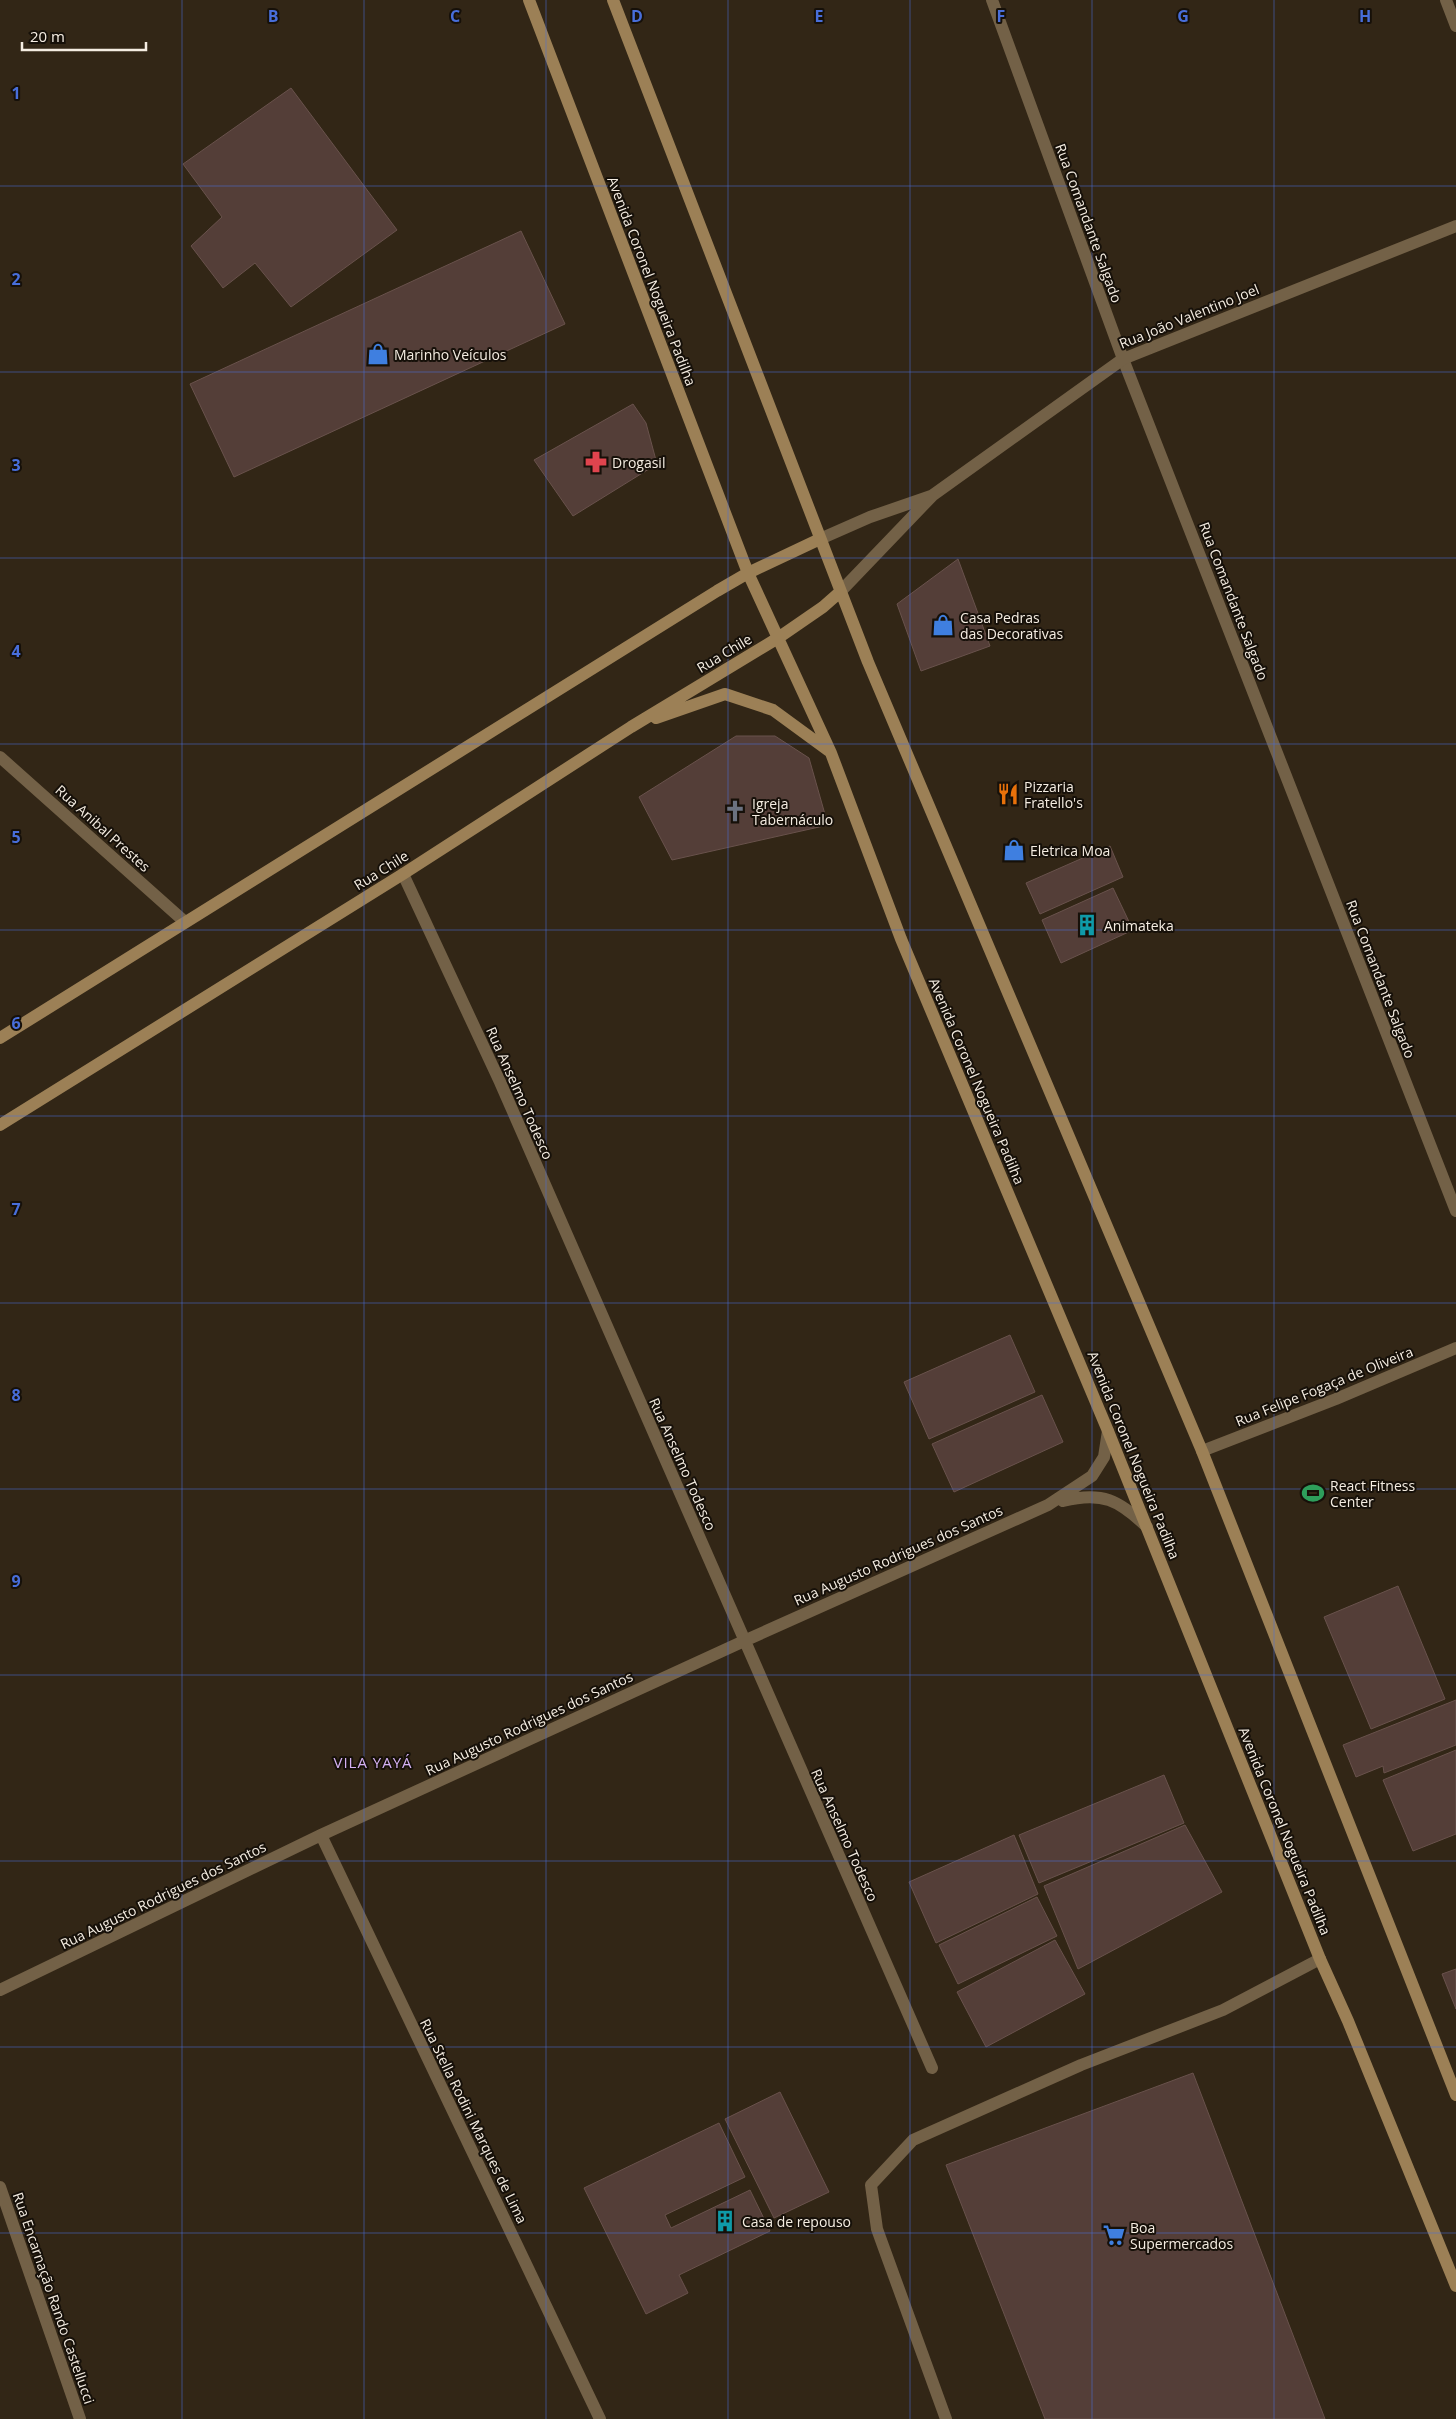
<svg xmlns="http://www.w3.org/2000/svg" width="1456" height="2419" font-family="'Open Sans',sans-serif">
<rect width="100%" height="100%" fill="#322616"/>
<path fill="#543e38" stroke="#69524c" d="M291,88l106,142 -106,77 -36,-44 -32,25 -32,-42 31,-29 -39,-53z
M521,231l44,93 -331,153 -44,-93z
M633,404l13,19 11,41 -84,52 -39,-56z
M958,559l32,87 -69,25 -24,-67z
M736,736h39l34,22 19,67 -156,35 -33,-63z
M1110,846l13,31 -83,37 -14,-31z
M1113,888l20,42 -72,33 -19,-43z
M1010,1335l25,57 -106,47 -25,-57z
M1042,1395l21,47 -109,50 -22,-48z
M1398,1586l47,113 -74,30 -47,-112z
M1456,1700v45l-72,28 -1,-7 -27,11 -13,-32z
M1456,1750v84l-43,17 -30,-71z
M1164,1775l20,48 -145,60 -20,-48z
M1185,1825l37,67 -144,77 -34,-83z
M1014,1835l24,59 -102,49 -27,-61z
M1037,1897l20,39 -99,48 -19,-39z
M1055,1940l30,54 -99,53 -29,-55z
M1456,1969v40l-14,-35z
M1193,2073l132,346h-280l-99,-254z
M780,2092l49,100 -55,26 -49,-99z
M719,2123l26,54 -80,38 6,13 79,-38 20,41 -91,44 9,18 -42,21 -62,-126z"/>
<g fill="none" stroke-linecap="round" stroke-linejoin="round">
<path stroke="#736147" stroke-width="12" d="M946,2419l-69,-190 -6,-44 42,-45 168,-75 142,-55 97,-51"/>
<path stroke="#736147" stroke-width="12" d="M1446,0l10,26
M1123,359l333,852
M0,757l185,165
M403,874l97,208 432,986
M1202,1451l134,-52 120,-51
M1063,1501c39,-10 56,-1 84,26
M321,1835l279,584
M0,1990l321,-155 423,-194 304,-136 44,-29 12,-19 4,-26
M0,2187l80,232"/>
<path stroke="#736147" stroke-width="12" d="M992,0l131,359
M820,539l50,-22 61,-21
M840,592l93,-97 190,-136 333,-133"/>
<path stroke="#9c8056" stroke-width="12" d="M529,0l219,573 83,180 70,186 207,492 212,528 28,62 108,265
M613,0l255,662 334,789 254,644
M656,718l69,-24 48,16 56,41
M0,1038l717,-447 31,-18 72,-34
M0,1125l403,-251 228,-147 147,-89 45,-31 17,-15"/>
</g>
<path fill="none" stroke="#486eda" stroke-width="1" stroke-opacity="0.55" d="M182,0v2419M364,0v2419M546,0v2419M728,0v2419M910,0v2419M1092,0v2419M1274,0v2419M0,186h1456M0,372h1456M0,558h1456M0,744h1456M0,930h1456M0,1116h1456M0,1303h1456M0,1489h1456M0,1675h1456M0,1861h1456M0,2047h1456M0,2233h1456"/>
<defs>
<g id="shop-bare" transform="scale(1.725)"><path d="M-5-2.5h2.3a2.7 3.5 0 0 1 5.4 0H5L5.5 6h-11ZM-1.5-2.5h3a1.5 2.3 0 0 0-3 0Z" fill="#3f7fe0" stroke="#161009" stroke-width="2.5" paint-order="stroke"/></g>
<g id="pharmacy-bare" transform="scale(1.725)"><path d="M-2-6h4v4h4v4h-4v4h-4v-4h-4v-4h4Z" fill="#e0444e" stroke="#161009" stroke-width="2.5" paint-order="stroke"/></g>
<g id="restaurant-bare" transform="scale(1.725)"><path d="M-5-6h1v4h1v-4h1v4h1v-4h1v5L-1.5 .5V6h-2V.5L-5-1ZM5-6V6H3V1.5H1.5Q1.5-4 5-6Z" fill="#e8710a" stroke="#161009" stroke-width="2.5" paint-order="stroke"/></g>
<g id="church-bare" transform="scale(1.725)"><path d="M-1.2-6h2.4v3.5h3.3v2.4h-3.3V6h-2.4V-.1h-3.3v-2.4h3.3Z" fill="#6b7280" stroke="#161009" stroke-width="2.5" paint-order="stroke"/></g>
<g id="building-bare" transform="scale(1.725)"><path d="M-4-6H4V6H1V3H-1V6H-4ZM-2.5-4.3h1.7v1.8h-1.7ZM.8-4.3h1.7v1.8H.8ZM-2.5-1h1.7V.8h-1.7ZM.8-1h1.7V.8H.8Z" fill="#0f9aa8" stroke="#161009" stroke-width="2.5" paint-order="stroke"/></g>
<g id="stadium-bare" transform="scale(1.725)"><path d="M0-5a6.5 5 0 1 0 0 10a6.5 5 0 1 0 0-10ZM-3.5-1.8h7v3.6h-7Z" fill="#2e9e5b" stroke="#161009" stroke-width="2.5" paint-order="stroke"/></g>
<g id="supermarket-bare" transform="scale(1.725)"><path d="M-6-5.5h2.5l.6 2H6L4.5 2H-2.5L-4.4-4H-6ZM-1.5 3.2a1.3 1.3 0 1 0 .1 0ZM3 3.2a1.3 1.3 0 1 0 .1 0Z" fill="#3f7fe0" stroke="#161009" stroke-width="2.5" paint-order="stroke"/></g>
</defs>
<g fill-rule="evenodd">
<use href="#shop-bare" x="378" y="354"/>
<use href="#pharmacy-bare" x="596" y="462"/>
<use href="#shop-bare" x="943" y="625"/>
<use href="#restaurant-bare" x="1008" y="794"/>
<use href="#church-bare" x="735" y="811"/>
<use href="#shop-bare" x="1014" y="850"/>
<use href="#building-bare" x="1087" y="925"/>
<use href="#stadium-bare" x="1313" y="1493"/>
<use href="#building-bare" x="725" y="2221"/>
<use href="#supermarket-bare" x="1114" y="2235"/>
</g>
<g text-anchor="middle" dominant-baseline="central" stroke-width="4" stroke-linejoin="round" paint-order="stroke">
<g font-size="14" fill="#f5ede2" stroke="#161009">
<text transform="translate(1089 223) rotate(70)">Rua Comandante Salgado</text>
<text transform="translate(652 281) rotate(69)">Avenida Coronel Nogueira Padilha</text>
<text transform="translate(1189 316) rotate(-22)">Rua João Valentino Joel</text>
<text transform="translate(1234 601) rotate(69)">Rua Comandante Salgado</text>
<text transform="translate(724 653) rotate(-31)">Rua Chile</text>
<text transform="translate(103 828) rotate(42)">Rua Anibal Prestes</text>
<text transform="translate(381 870) rotate(-32)">Rua Chile</text>
<text transform="translate(1381 979) rotate(69)">Rua Comandante Salgado</text>
<text transform="translate(977 1081) rotate(67)">Avenida Coronel Nogueira Padilha</text>
<text transform="translate(520 1093) rotate(66)">Rua Anselmo Todesco</text>
<text transform="translate(1324 1386) rotate(-22)">Rua Felipe Fogaça de Oliveira</text>
<text transform="translate(1134 1455) rotate(68)">Avenida Coronel Nogueira Padilha</text>
<text transform="translate(683 1464) rotate(66)">Rua Anselmo Todesco</text>
<text transform="translate(898 1555) rotate(-24)">Rua Augusto Rodrigues dos Santos</text>
<text transform="translate(529 1723) rotate(-25)">Rua Augusto Rodrigues dos Santos</text>
<text transform="translate(1285 1831) rotate(68)">Avenida Coronel Nogueira Padilha</text>
<text transform="translate(845 1835) rotate(66)">Rua Anselmo Todesco</text>
<text transform="translate(163 1895) rotate(-26)">Rua Augusto Rodrigues dos Santos</text>
<text transform="translate(474 2121) rotate(64)">Rua Stella Rodini Marques de Lima</text>
<text transform="translate(54 2298) rotate(71)">Rua Encarnação Rando Castellucci</text>
</g>
<g font-size="14" fill="#f5ede2" stroke="#161009" text-anchor="start">
<text x="394" y="354">Marinho Veículos</text>
<text x="612" y="462">Drogasil</text>
<text x="960" y="617">Casa Pedras<tspan x="960" dy="16">das Decorativas</tspan></text>
<text x="1024" y="786">Pizzaria<tspan x="1024" dy="16">Fratello's</tspan></text>
<text x="752" y="803">Igreja<tspan x="752" dy="16">Tabernáculo</tspan></text>
<text x="1030" y="850">Eletrica Moa</text>
<text x="1104" y="925">Animateka</text>
<text x="1330" y="1485">React Fitness<tspan x="1330" dy="16">Center</tspan></text>
<text x="742" y="2221">Casa de repouso</text>
<text x="1130" y="2227">Boa<tspan x="1130" dy="16">Supermercados</tspan></text>
</g>
<g font-size="15" letter-spacing="1" fill="#d5b1f4" stroke="#161009">
<text x="373" y="1762">VILA YAYÁ</text>
</g>
</g>
<g font-size="16" text-anchor="middle" font-weight="bold" fill="#486eda" stroke="#161009" stroke-width="4" stroke-linejoin="round" paint-order="stroke">
<text x="273" y="22">B</text>
<text x="455" y="22">C</text>
<text x="637" y="22">D</text>
<text x="819" y="22">E</text>
<text x="1001" y="22">F</text>
<text x="1183" y="22">G</text>
<text x="1365" y="22">H</text>
<text x="16" y="99">1</text>
<text x="16" y="285">2</text>
<text x="16" y="471">3</text>
<text x="16" y="657">4</text>
<text x="16" y="843">5</text>
<text x="16" y="1029">6</text>
<text x="16" y="1215">7</text>
<text x="16" y="1401">8</text>
<text x="16" y="1587">9</text>
</g>
<path d="M22 42v8h124v-8" fill="none" stroke="#f5ede2" stroke-width="2.5"/>
<text x="30" y="42" font-size="15" fill="#f5ede2" stroke="#161009" stroke-width="4" paint-order="stroke">20 m</text>
</svg>
